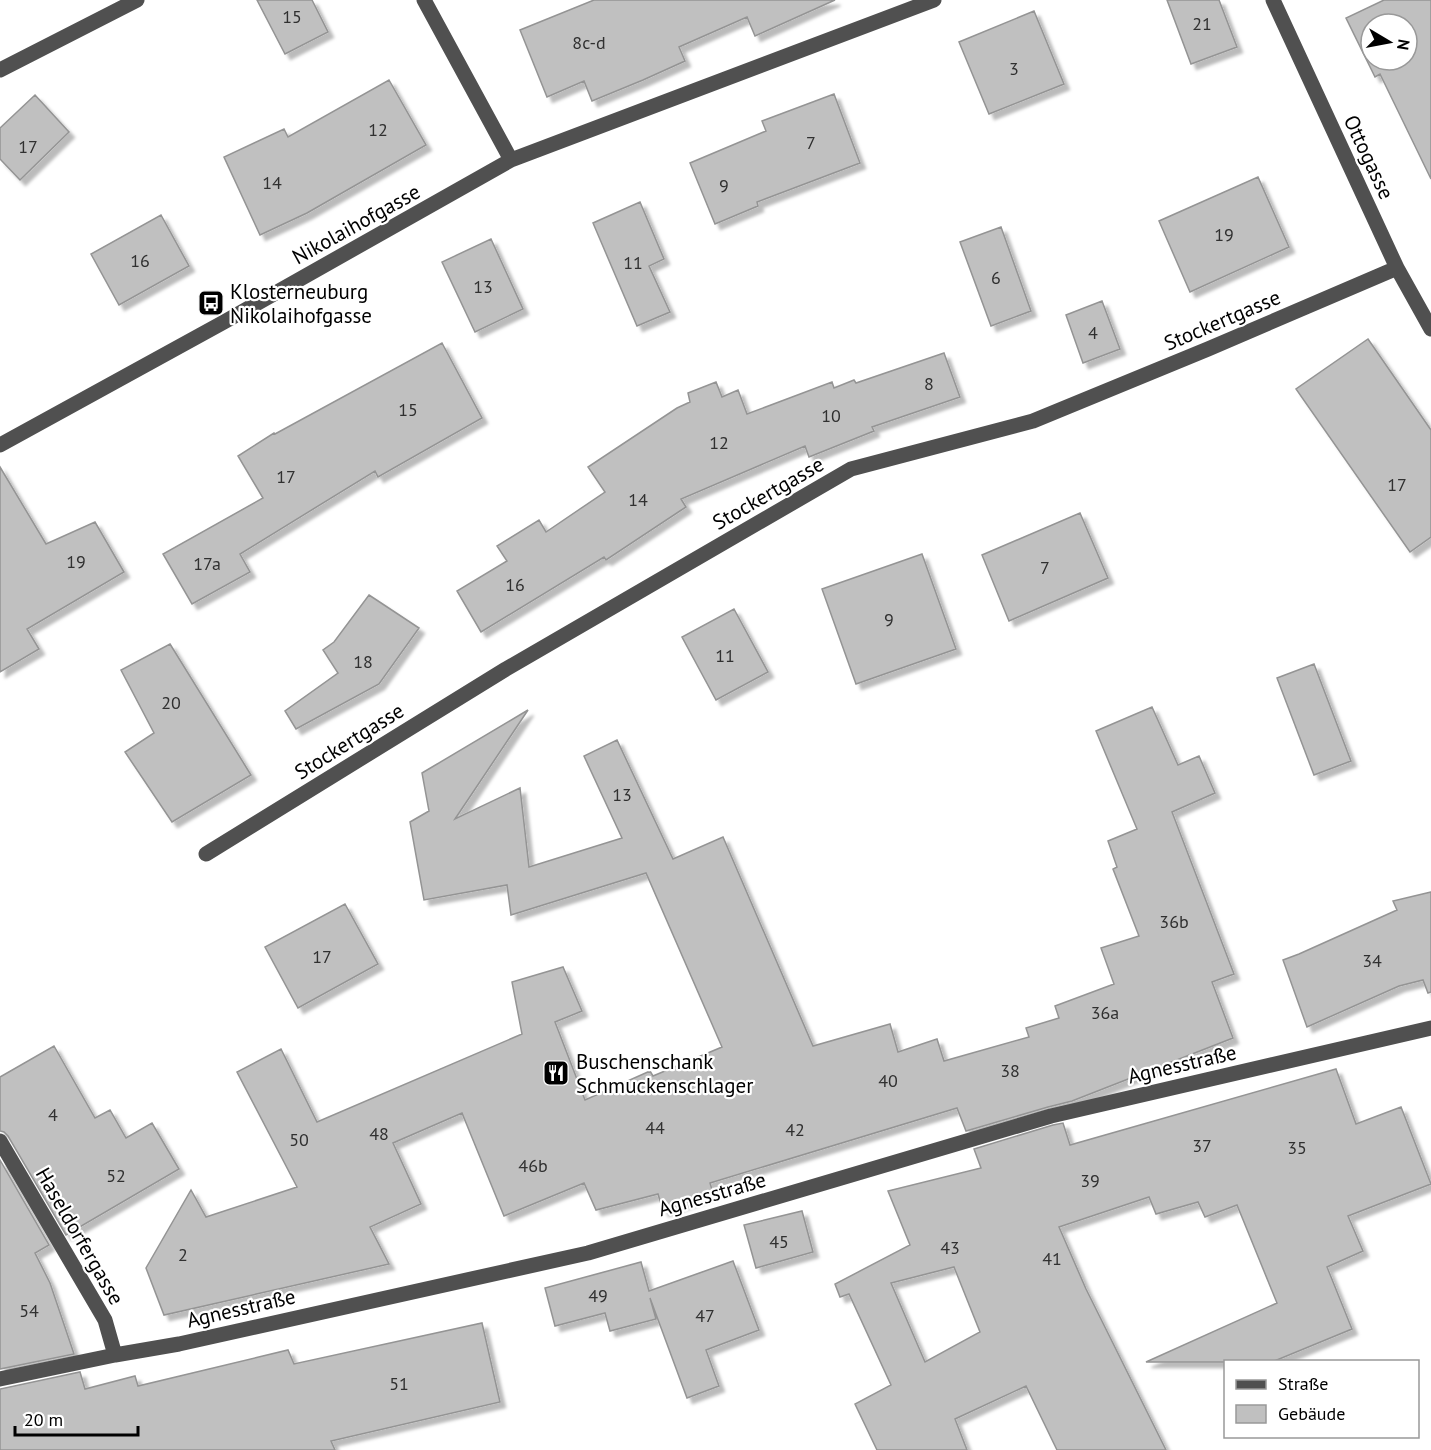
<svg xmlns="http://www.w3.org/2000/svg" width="1431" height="1450" font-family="'PT Sans',sans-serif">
<defs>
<filter id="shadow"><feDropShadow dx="5.5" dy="5.5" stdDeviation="1.5" flood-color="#0004"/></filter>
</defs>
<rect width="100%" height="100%" fill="#fff"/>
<path fill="#c0c0c0" stroke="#949494" stroke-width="1.5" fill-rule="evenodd" filter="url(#shadow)" d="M257,0h55l16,32 -43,22z
M594,0h241l-80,36 -8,-19 -68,30 6,14 -42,19 -51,21 -8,-20 -37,16 -27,-67z
M1167,0h52l18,47 -46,17z
M1384,0h47v179l-51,-105 -5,3 -29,-59zM1371,24h36v36h-36z
M1034,11l30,73 -75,30 -30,-72z
M389,80l37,65 -119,68 -47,22 -36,-78 60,-28 4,8z
M834,94l26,69 -103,39 1,4 -43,18 -25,-61 76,-32 -4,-10z
M35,95l34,37 -49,48 -20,-21v-31z
M1258,177l31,70 -99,45 -31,-71z
M640,202l24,57 -15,7 21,46 -33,14 -44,-103z
M161,215l28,51 -70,39 -28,-51z
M1001,227l30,84 -40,15 -31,-84z
M491,239l32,70 -48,23 -33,-70z
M1102,301l18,48 -37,14 -17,-48z
M1368,339l63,91v107l-21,15 -114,-163z
M442,343l40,75 -104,59 -3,-6 -135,83 10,18 -58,32 -29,-50 100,-56 -25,-42 36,-23 1,1z
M944,353l16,44 -88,30 2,4 -65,26 -4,-11 -124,53 5,8 -80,53 -2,-3 -123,75 -24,-41 50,-30 -10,-15 42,-26 7,12 59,-40 -17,-25 89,-59 13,-6 -2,-9 28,-11 6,15 16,-7 9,24 85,-32 2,6 20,-8 2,3z
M0,467l46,77 49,-22 29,50 -97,57 12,20 -39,23z
M1080,513l28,65 -99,43 -27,-66z
M922,554l34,95 -100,35 -34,-95z
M369,595l50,33 -40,56 -83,45 -11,-18 53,-38 -15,-23 11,-8z
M734,609l34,63 -52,28 -34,-63z
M170,644l81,131 -79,47 -47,-70 29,-19 -33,-63z
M1314,664l37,97 -37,14 -37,-97z
M1152,707l26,58 21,-9 16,37 -43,19 62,162 -22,8 21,56 -161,63 -24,6 -82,24 -9,-23 -247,75 3,10 -50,18 -5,-17 -62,16 -12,-27 -80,33 -42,-103 -69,30 28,61 -51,23 19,37 -225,51 -18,-47 45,-78 15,27 91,-30 -60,-115 44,-23 36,73 205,-88 -10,-52 51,-15 19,44 -27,11 30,78 65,-29 3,5 69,-29 -76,-174 -135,42 -4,-30 -83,15 -14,-78 19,-11 -7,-38 106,-63 -73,109 65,-31 9,79 93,-29 -38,-82 33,-16 56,119 50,-22 90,209 77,-22 8,28 39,-13 7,22 85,-24 -3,-9 33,-10 -4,-12 59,-22 -13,-36 38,-12 -26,-67 4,-2 -9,-26 29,-12 -41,-98z
M1431,892v100l-3,1 -5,-13 -24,6 -92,41 -24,-67 16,-6 98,-44 -4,-9z
M345,904l33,60 -80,44 -33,-61z
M54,1046l41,72 15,-8 16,28 26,-15 27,46 -113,66 -58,-99 -4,-4 -4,-1v-54z
M1336,1069l20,55 45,-17 30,77 -83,32 15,35 -36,16 25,62 -80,33h-126l131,-59 -40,-98 -32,12 -7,-15 -42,12 -7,-17 -90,30 27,62 80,161h-109l-31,-64 -71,33 12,31h-90l-22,-46 36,-19 -42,-91 -9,3 -5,-13 75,-39 -22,-54 93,-23 -7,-19 79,-24 10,-2 7,22zM954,1267l26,65 -55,30 -34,-79z
M0,1160l49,85 -14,8 15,30 24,71 -74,15z
M802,1211l11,41 -57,16 -12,-43z
M733,1261l26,69 -53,20 13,36 -32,12 -37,-100 6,21 -46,12 -5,-18 -50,13 -10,-38 96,-26 8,29z
M482,1323l18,79 -169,39 4,9h-335v-61l80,-17 5,17 50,-13 3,10 150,-36 6,14z"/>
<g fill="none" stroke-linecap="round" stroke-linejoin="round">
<path stroke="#505050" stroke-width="15" d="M424,0l87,160
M1273,0l124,268 34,61
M0,70l137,-70
M0,445l224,-123 287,-162 423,-160
M206,854l300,-185 345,-200 182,-48 175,-72 189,-81
M0,1141l105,179 10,35
M0,1379l115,-24 64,-11 409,-91 463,-137 380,-88"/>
</g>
<defs>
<g id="bus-square" transform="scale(1.35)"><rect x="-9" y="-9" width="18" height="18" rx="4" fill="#000" stroke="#fff"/><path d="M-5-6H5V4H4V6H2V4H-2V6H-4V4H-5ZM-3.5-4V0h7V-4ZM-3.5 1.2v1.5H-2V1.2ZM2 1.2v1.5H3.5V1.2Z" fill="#fff"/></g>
<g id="restaurant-square" transform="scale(1.35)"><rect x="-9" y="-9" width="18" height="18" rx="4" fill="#000" stroke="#fff"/><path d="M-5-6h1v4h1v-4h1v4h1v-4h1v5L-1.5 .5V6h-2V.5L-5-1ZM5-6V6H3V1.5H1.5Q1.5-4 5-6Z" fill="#fff"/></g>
</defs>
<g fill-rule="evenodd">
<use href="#bus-square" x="211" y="303"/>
<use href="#restaurant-square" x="556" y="1073"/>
</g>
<g text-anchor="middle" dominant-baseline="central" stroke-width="4.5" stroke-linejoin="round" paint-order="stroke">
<g font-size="18" fill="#303030">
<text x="292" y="16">15</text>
<text x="1202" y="23">21</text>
<text x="589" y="42">8c-d</text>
<text x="1014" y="68">3</text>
<text x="378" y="129">12</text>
<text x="811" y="142">7</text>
<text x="28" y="146">17</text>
<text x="272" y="182">14</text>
<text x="724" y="185">9</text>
<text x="1224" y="234">19</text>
<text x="140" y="260">16</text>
<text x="633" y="262">11</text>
<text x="996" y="277">6</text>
<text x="483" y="286">13</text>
<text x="1093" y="332">4</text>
<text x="929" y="383">8</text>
<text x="408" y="409">15</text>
<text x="831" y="415">10</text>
<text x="719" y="442">12</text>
<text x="286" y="476">17</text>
<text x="1397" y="484">17</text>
<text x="638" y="499">14</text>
<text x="76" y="561">19</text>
<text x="207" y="563">17a</text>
<text x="1045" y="567">7</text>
<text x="515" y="584">16</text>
<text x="889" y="619">9</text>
<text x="725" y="655">11</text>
<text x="363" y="661">18</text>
<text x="171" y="702">20</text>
<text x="622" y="794">13</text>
<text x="1174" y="921">36b</text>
<text x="322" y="956">17</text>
<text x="1372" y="960">34</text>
<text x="1105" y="1012">36a</text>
<text x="1010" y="1070">38</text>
<text x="888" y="1080">40</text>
<text x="53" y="1114">4</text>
<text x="655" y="1127">44</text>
<text x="795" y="1129">42</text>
<text x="379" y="1133">48</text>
<text x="299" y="1139">50</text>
<text x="1202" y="1145">37</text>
<text x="1297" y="1147">35</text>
<text x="533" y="1165">46b</text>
<text x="116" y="1175">52</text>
<text x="1090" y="1180">39</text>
<text x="779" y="1241">45</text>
<text x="950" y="1247">43</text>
<text x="183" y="1254">2</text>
<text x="1052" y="1258">41</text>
<text x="598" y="1295">49</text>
<text x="29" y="1310">54</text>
<text x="705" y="1315">47</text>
<text x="399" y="1383">51</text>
</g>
<g font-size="21" fill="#000" stroke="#fff">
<text transform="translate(1369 157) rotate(65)">Ottogasse</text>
<text transform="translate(356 224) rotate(-29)">Nikolaihofgasse</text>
<text transform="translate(1222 320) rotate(-23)">Stockertgasse</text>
<text transform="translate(768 493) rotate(-30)">Stockertgasse</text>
<text transform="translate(349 741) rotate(-32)">Stockertgasse</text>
<text transform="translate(1182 1064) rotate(-13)">Agnesstraße</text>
<text transform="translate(712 1194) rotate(-16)">Agnesstraße</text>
<text transform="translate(80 1236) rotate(60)">Haseldorfergasse</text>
<text transform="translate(241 1308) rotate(-13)">Agnesstraße</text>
</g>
<g font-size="21" fill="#000" stroke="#fff" text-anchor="start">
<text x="230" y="291">Klosterneuburg<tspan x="230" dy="24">Nikolaihofgasse</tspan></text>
<text x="576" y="1061">Buschenschank<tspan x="576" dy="24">Schmuckenschlager</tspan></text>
</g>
</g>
<rect x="1224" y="1360" width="195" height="78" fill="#ffffff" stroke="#999999" stroke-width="1.5"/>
<rect x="1236" y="1380" width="30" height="9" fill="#505050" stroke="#999999" stroke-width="1.5"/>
<text x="1278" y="1390" font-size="18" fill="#000000">Straße</text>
<rect x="1236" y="1405" width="30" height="18" fill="#c0c0c0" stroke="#999999" stroke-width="1.5"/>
<text x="1278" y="1420" font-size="18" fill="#000000">Gebäude</text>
<g transform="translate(1389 42) rotate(100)"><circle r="28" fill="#ffffff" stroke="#999999" stroke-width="1.5"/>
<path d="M0-4.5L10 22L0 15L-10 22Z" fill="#000000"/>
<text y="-9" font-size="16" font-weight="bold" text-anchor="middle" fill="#000000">N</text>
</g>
<path d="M15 1426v9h123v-9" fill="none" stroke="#000000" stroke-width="3"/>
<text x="24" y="1426" font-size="18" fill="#000000" stroke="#ffffff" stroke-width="4.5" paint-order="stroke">20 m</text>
</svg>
